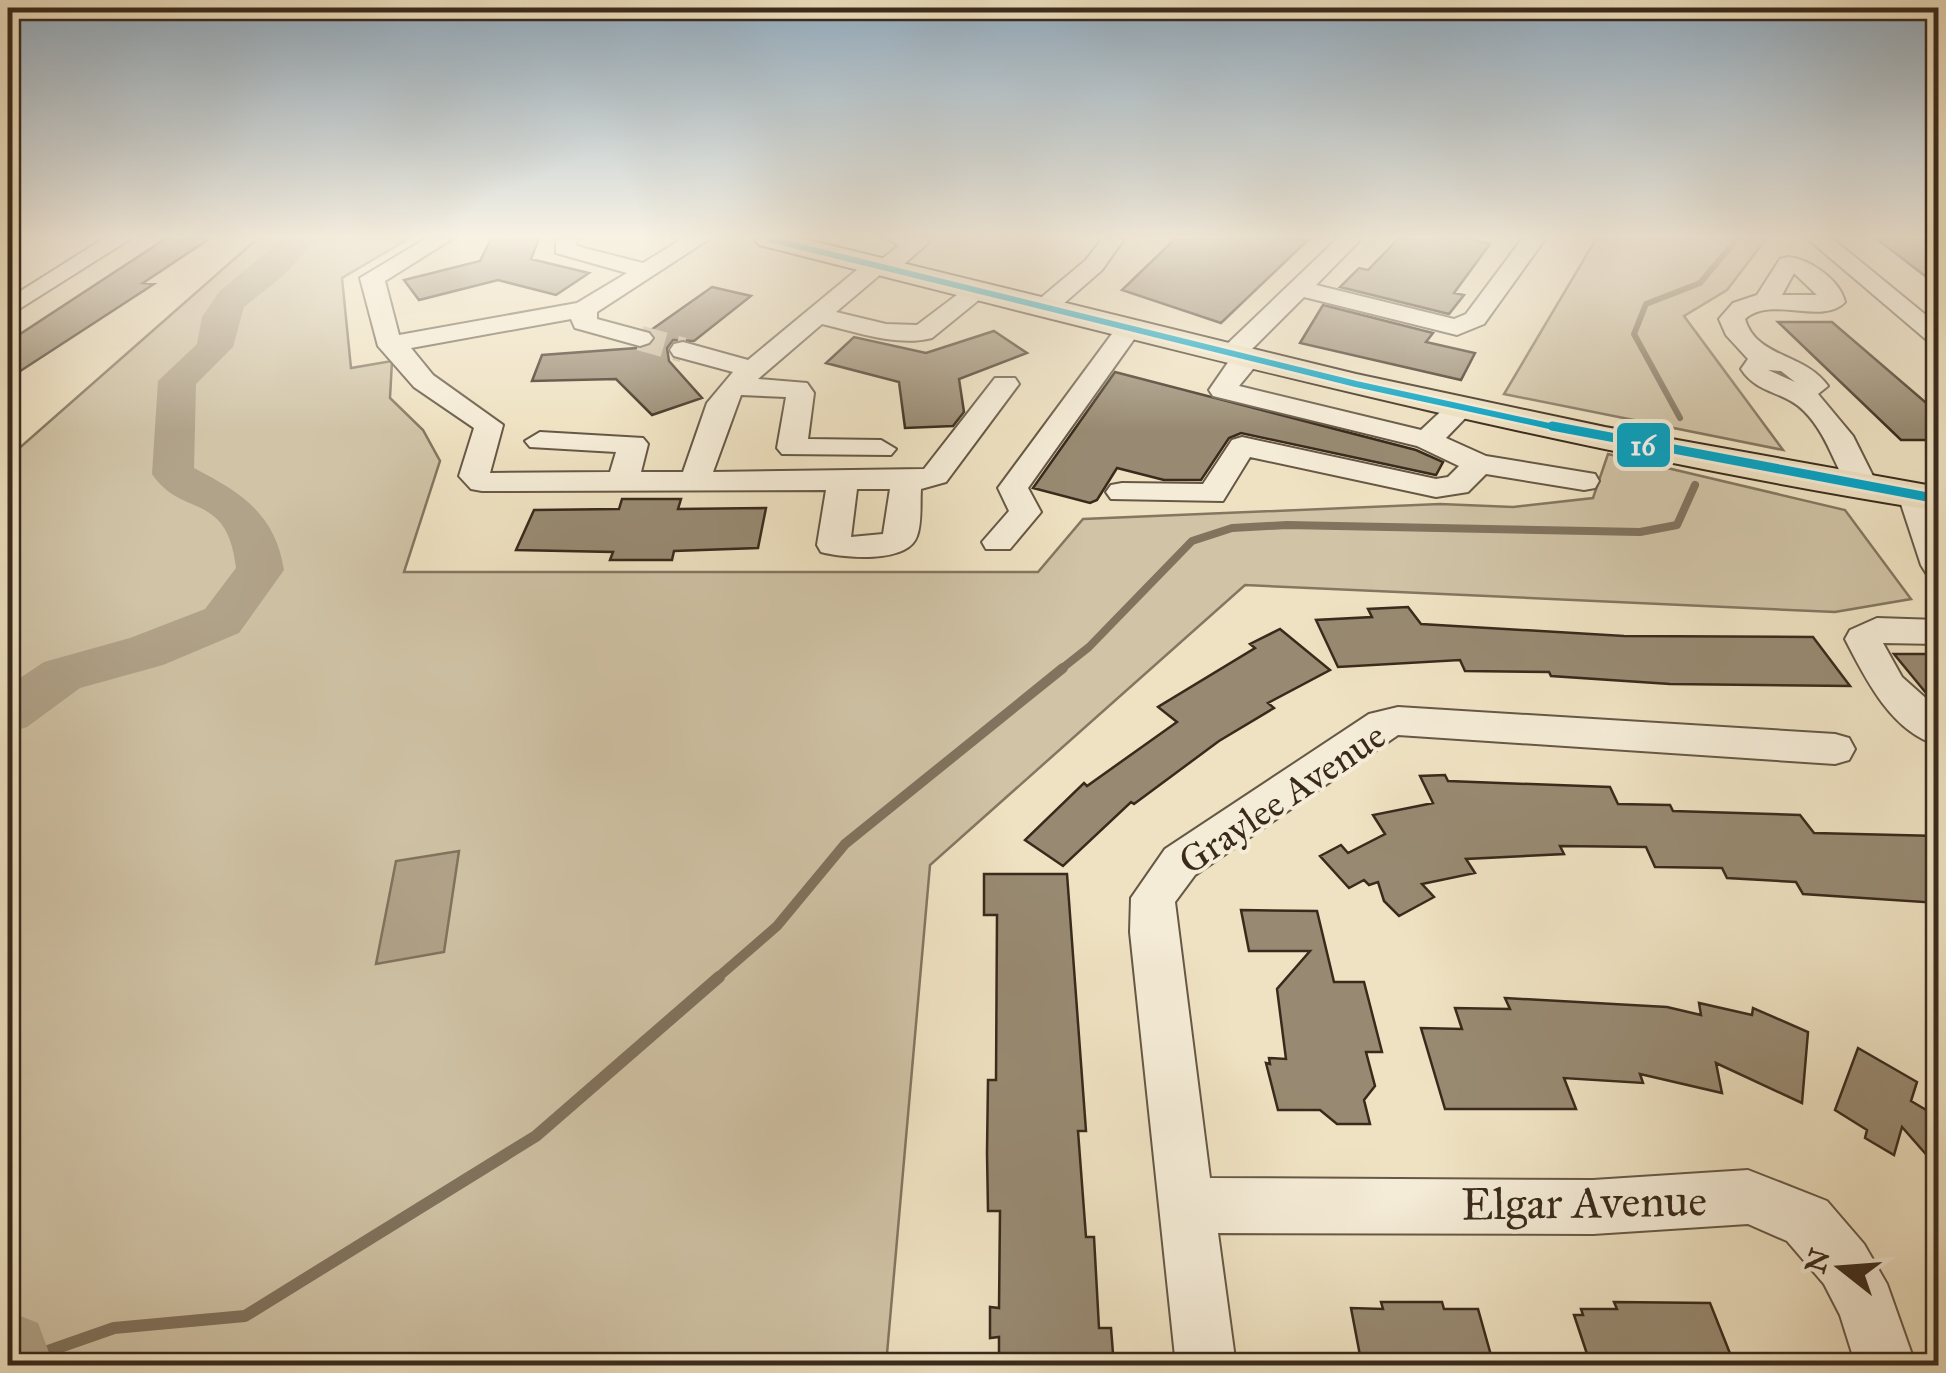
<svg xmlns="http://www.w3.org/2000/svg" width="1946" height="1373" font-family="'IM FELL Great Primer',serif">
<rect width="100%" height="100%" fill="#efe2c2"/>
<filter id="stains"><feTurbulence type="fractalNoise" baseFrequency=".002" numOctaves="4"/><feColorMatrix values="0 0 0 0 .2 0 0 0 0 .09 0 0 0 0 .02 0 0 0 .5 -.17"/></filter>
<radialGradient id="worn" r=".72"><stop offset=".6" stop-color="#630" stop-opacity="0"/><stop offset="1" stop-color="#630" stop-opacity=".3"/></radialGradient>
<path fill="#d0c3a6" stroke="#847661" stroke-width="2.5" d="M257,239h151l-66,39 9,90 41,-7 -2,37 33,32 17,31 -36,111h634l45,-53 357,-15 73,3 80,-9 15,-44 237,56 66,89 -76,13 -590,-27 -315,280 -44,500h-878v-907z
M1596,239h170l-39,51 -43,26 99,134 -279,-56z"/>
<path fill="#b1a38a" stroke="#81735e" stroke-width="2.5" d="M459,851l-15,101 -68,12 20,-103z"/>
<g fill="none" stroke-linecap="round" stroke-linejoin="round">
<path stroke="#81735e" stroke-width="6" d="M1680,418l-46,-84 12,-30 54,-21 37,-44"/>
<path stroke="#81735e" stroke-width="8" d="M1060,670l29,-23 103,-106 40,-13 55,-3 353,7 37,-7 18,-40"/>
<path stroke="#81735e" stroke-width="10" d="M716,979l61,-53 68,-82 218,-176"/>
<path stroke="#81735e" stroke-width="12" d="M11,1364l103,-36 131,-12 291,-180 183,-159"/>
<path fill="#b1a38a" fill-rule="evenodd" d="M282,239h34l-32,36 -40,32 -11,40 -37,37 -2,84c48,25 81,46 90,102l-45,63 -76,32 -83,23 -53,39 -19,6v-47l36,-24 86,-24 75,-29 31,-41c-9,-78 -54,-49 -84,-94l6,-93 39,-37 5,-27 17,-25z
M8,1311l30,12 16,43h-46z"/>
</g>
<path fill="#988a72" stroke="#392a1c" stroke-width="2.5" d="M165,239h44l-66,44 11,1 -146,95v-37z
M491,239h48l-8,20 58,14 -33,22 -58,-15 -79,20 -15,-20 76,-19z
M1175,239h134l-88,84 -99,-33z
M1398,239h72l20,5 -36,49 10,2 -15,19 -109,-27 19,-19 9,2z
M1877,239h44l17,12v35z
M712,287l39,9 -57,45 -21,-1 -6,8 2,13 33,37 -50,17 -36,-36 -84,2 10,-26 108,-8 7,-9 -6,-8z
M1323,305l110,28 -7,9 49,11 -14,27 -161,-37z
M1778,322h54l106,91v27h-37z
M994,331l33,22 -68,26 5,33 -11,14 -48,2 -6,-46 -73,-19 28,-26 72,16z
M1115,372l301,78 27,12 -7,13 -195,-42 -12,5 -28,42h-37l-47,-12 -20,32 -7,3 -57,-15z
M622,499h59l-3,10 88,-1 -8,40 -84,3 -2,9h-62l3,-8 -97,-2 18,-40 85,-1z
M1408,607l13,17 203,12 189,1 37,49 -180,-2 -119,-8 -2,-4 -84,-1 -5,-11 -122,7 -22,-47 56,-3 -4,-8z
M1280,629l50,41 -62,33 6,5 -55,33 -85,63 -3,-2 -68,64 -38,-26 59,-57 3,3 90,-64 -19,-15 97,-59 -5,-4z
M1894,654h44v50l-12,-11z
M1445,775l3,6 162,6 8,17 52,1 3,6 127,4 14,18 124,3v67l-135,-9 -7,-12 -69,-4 -5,-10 -67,-1 -9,-20 -86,-1 4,8 -98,5 9,14 -53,11 12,13 -35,19 -15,-15 -6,-19 -9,3 -5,-5 -15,8 -29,-32 21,-11 7,8 37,-19 -12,-19 60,-12 -13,-27z
M984,874h83l19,257h-8l8,106h8l5,91h12l3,38h-115v-29l-9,1v-31l9,1 1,-97h-12l-1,-58 1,-73h8l1,-165h-13z
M1241,910l76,1 17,71h30l18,70h-16l9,34 -11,14 6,24h-33l-17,-14h-42l-12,-47 4,1 -1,-6 17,1 -9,-70 33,-38h-61z
M1505,998l162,9 34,8 -2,-12 53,12 1,-7 55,24 -6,71 -86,-40 6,30 -82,-19 3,9 -79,-5 12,31h-131l-24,-81 41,1 -7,-21 55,1z
M1858,1048l59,34 -6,19 27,16v51l-36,-41 -8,28 -29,-17 2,-8 -32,-20z
M1381,1302h61l2,7h34l16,57h-132l-11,-58 32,1z
M1614,1302l96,1 25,63h-144l-17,-51h9l-2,-6h36z"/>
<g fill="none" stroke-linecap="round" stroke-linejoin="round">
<path stroke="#cbbda1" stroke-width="25" stroke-dasharray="25 12" stroke-linecap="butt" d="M640,338l43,12"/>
<g stroke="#665846" stroke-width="4">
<path id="minor" d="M103,239h27l-122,77v-17z
M425,239h27l-67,42 14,54 178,-32 50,-30 -71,-20v-14h22l-2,6 8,3 59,15 39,-24h27l-112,73v7l52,14 4,5 -4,5 -9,3 -65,-18 -4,-9 -160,29 22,27 70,50 -13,48 120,-1 6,-20 -86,-5 -5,-6 15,-9 103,6 5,6 -7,28h42l24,-69 26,-31 -59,-16 -4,-6 4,-6 9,-2 65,18 122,-101 13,-1 16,-12 -10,-7h37l2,4 -33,29 -13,1 -46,39 50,12 31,1 53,-40 9,-2 12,7 -59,48c-36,9 -75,-6 -110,-14l-64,55 49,4 7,10 -6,46 73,1 15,9 -5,6 -109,-1 -5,-6 9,-51 -45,-2 -28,77 211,-3 71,-91h20l4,6 -73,98 -25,7c-1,14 1,34 -4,47 -9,28 -74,22 -96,16l-4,-7 9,-55 -344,1 -11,-2 -12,-13 15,-48 -60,-41 -36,-41 -18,-68zM857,489h33l-7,45 -32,3z
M1102,239h22l-22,31 -47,41h-18l-3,-5 3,-5 49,-41z
M1337,239h24l-45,46 138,34 12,-5 56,-75h23l-61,85 -27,11 -153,-38 -53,53 11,8 -23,28 182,44 31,-29h20l4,6 -30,31 40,18 109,18 4,7 -4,7 -11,2 -98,-16 -18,18 -32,5 -186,-40 -27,44 -112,-2 -5,-7 5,-7 11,-2 81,1 29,-44 10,-3 194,42 12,-2 11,-11 -42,-20 -204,-50 -4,-6 20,-29 -10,-7 4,-6z
M1808,239h25l105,86v20l-9,-3z
M1788,257c22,2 52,23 57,45 -23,24 -74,-7 -100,17 11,39 60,34 83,67l-10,8 35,42 25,50 -4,7h-22c-18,-27 -24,-58 -48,-82 -20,-20 -47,-17 -63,-42l7,-10 -22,-24 -7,-16 14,-16 24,-8 23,-36zM1794,273l23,22h-35zM1768,370l13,1 14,11z
M1129,320l13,8 -114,160 13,24 -31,37h-24l-4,-7 27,-31 -11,-23 122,-165z
M1914,486l11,2 13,32v56l-12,-3 -5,-8 -23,-70z
M1877,618l61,2v24l-55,-1 19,34 36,32v36c-46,-12 -73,-67 -93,-106l5,-9z
M1398,707l437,27 14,4 6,11 -6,11 -14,4 -437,-29 -203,140 -20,27 35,276 383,2 155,-10 79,31 37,43 23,40 29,82h-60l-16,-51 -16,-31 -37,-43 -39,-17 -155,10 -375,-1 18,133h-60l-46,-434 1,-34 34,-49 204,-135z"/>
</g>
<g stroke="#392a1c" stroke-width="4">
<path id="major" d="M755,239h49l552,135 249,53 333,60v24c-398,-63 -788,-168 -1179,-266z"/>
</g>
<use href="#minor" fill="#f5ecd7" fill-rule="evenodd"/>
<use href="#major" fill="#efe2c2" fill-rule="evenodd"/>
<g stroke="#f5ecd7" stroke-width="11">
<path id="bus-1-far1" d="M769,239l587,145 207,45"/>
</g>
<g stroke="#f5ecd7" stroke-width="15">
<path id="bus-1" d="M1552,426l386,73"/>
</g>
<use href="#bus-1-far1" stroke="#03a3c5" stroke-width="6"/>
<use href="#bus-1" stroke="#03a3c5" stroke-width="9"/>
</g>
<linearGradient id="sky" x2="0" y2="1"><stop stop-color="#92adc2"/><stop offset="0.55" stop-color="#f8f2e4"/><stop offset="1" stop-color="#f8f2e4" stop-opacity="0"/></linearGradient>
<rect width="1946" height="431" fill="url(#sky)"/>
<g text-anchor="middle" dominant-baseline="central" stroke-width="8" stroke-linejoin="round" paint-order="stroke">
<g font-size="38" fill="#392a1c" stroke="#f5ecd7">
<text transform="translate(1282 798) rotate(-34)">Graylee Avenue</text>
</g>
<g font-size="45" fill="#392a1c" stroke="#f5ecd7">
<text transform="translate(1584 1202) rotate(-1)">Elgar Avenue</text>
</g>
</g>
<rect stroke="#f5ecd7" stroke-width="4" x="1615" y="421" width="57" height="48" rx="10" fill="#03a3c5"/>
<g font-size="28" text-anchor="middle" font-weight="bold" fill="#fff">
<text x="1643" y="455">16</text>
</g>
<rect width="1946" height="1373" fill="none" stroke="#efe2c2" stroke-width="40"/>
<rect x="10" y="10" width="1926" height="1353" fill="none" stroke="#392a1c" stroke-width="5"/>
<rect x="20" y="20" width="1906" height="1333" fill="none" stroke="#392a1c" stroke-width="2.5"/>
<g transform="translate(1841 1268) rotate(287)" stroke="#f5ecd7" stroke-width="8" paint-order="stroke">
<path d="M0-8L18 38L0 25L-18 38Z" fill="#392a1c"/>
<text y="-15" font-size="28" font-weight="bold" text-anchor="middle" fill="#392a1c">N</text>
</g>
<rect width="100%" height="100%" filter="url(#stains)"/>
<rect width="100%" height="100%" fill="url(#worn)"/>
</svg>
